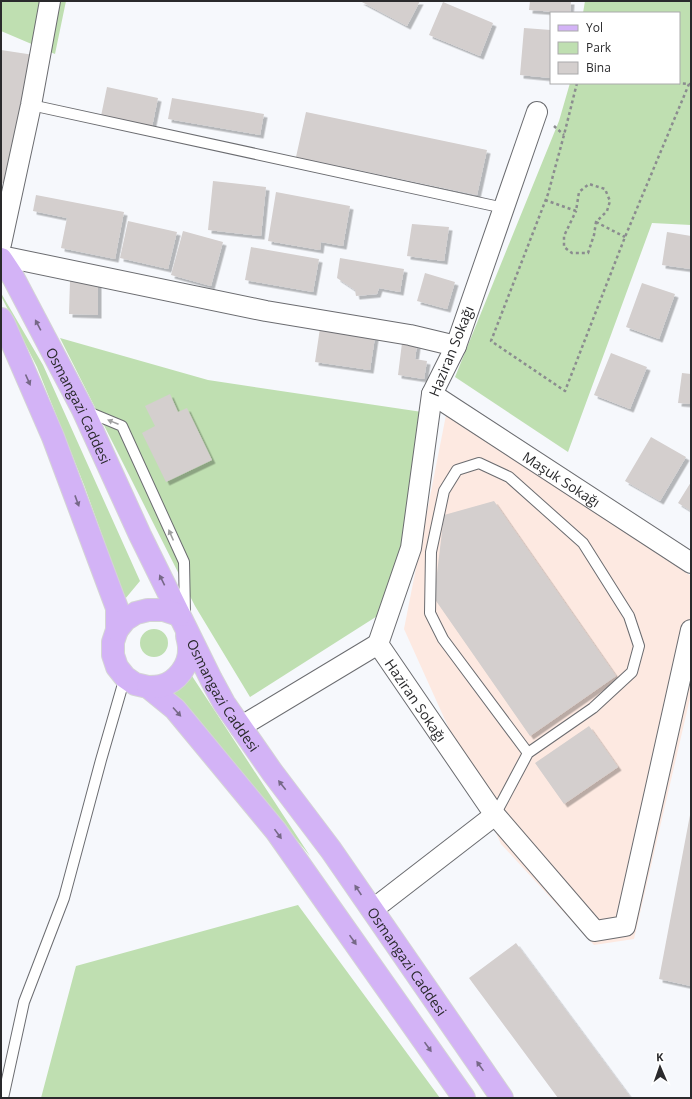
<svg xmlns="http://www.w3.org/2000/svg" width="692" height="1099" font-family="'Open Sans',sans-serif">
<defs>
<filter id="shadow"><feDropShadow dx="3.5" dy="3.5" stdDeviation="0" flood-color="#0004"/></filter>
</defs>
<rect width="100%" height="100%" fill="#f6f8fc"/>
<path fill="#fde9e1" d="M447,410l244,166v118l-57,245 -40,6 -93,-101 -97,-215z"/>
<path fill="#bfdfb1" d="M1,1h65l-11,53 -54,-23z
M585,1h106v224l-39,-2 -84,229 -113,-75 104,-256 11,-38h109v-70h-96z
M1,293l42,72 97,216 -15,18 -41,-114 -47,-118 -36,-71z
M60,338l148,42 214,32 -29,194 -143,91 -55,-91z
M140 643a14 14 0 1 1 28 0a14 14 0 1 1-28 0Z
M192,676l118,180 -103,-124 -39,-38z
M298,905l142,193h-399l35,-132z"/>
<path fill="#d4cfce" filter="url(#shadow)" d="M360,1h60l-13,25z
M530,1h41l-1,12 -41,-3z
M443,2l50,21 -13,33 -51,-21z
M524,28l27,2v48l-31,-3z
M1,50l33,5 -26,129 -7,-1z
M107,87l51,11 -6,29 -51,-11z
M172,98l92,16 -4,21 -92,-16z
M306,112l181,38 -10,45 -181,-38z
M213,181l53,6 -5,49 -53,-6z
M276,192l74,14 -7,40 -22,-4 -1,8 -52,-9z
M36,195l88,17 -9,47 -54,-11 6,-30 -34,-7z
M128,221l49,11 -9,37 -48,-11z
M412,224l37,3 -5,34 -37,-5z
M183,231l40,11 -12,44 -40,-11z
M667,232l24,4v33l-29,-4z
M251,247l68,12 -6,33 -68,-12z
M340,258l64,11 -4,23 -21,-4 -2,6 -21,2 -1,-6 -18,-12z
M425,273l30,9 -8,27 -30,-8z
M70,281h28v34l-29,-1z
M642,283l33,11 -16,45 -33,-12z
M320,328l55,9 -5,33 -55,-8z
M402,343l15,2 -2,14 12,2 -3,18 -26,-4z
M611,353l36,14 -17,42 -36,-14z
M682,373l9,1v30l-13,-1z
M170,394l8,18 9,-4 25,52 -46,22 -24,-49 13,-7 -10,-20z
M651,437l35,20 -26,44 -35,-20z
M691,482v29l-13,-8z
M494,501l122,175 -86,60 -96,-138 10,-83z
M589,726l29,41 -54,37 -29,-41z
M690,815h1v171l-32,-7z
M516,943l115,155h-73l-89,-120z"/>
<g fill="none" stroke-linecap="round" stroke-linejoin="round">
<g stroke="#6b6c70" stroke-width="12">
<path id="lane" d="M31,105l473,103
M86,411l36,15 62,136 1,52
M495,815l33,-62 65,-45 39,-36 7,-26 -10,-30 -46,-73 -74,-66 -30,-14 -22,7 -13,21 -13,61 -1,61 13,26 85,114
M3,1098l21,-96 40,-104 37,-138 24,-83"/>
</g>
<g stroke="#6b6c70" stroke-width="22">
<g id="street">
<path id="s1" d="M537,112l-81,234 -24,48 -21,154 -33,96 117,171 100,116 30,-5 66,-296"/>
<path d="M1,244l30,-139 19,-104"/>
<path d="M1,256l265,55 144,24 46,11"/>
<path id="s2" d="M432,394l259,169"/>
<path d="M240,727l138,-83"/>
<path d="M372,910l123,-95"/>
</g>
</g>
<g stroke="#d4d4d5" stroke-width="24">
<g id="primary">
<path id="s3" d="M1,259l12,18 70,133 57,125 71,144 13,24 48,69 59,78 171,248"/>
<path d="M1,319l3,5 49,113 64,171v22l-4,12v13l4,12 8,10 10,7 13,3 27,22 101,122 188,267"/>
<path d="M117,630l8,-10 11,-7 12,-3h16l15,5"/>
<path d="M148,687c4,0 9,0 13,-1 16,-4 29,-21 28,-38 0,-4 -1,-8 -2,-12"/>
</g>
</g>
<path stroke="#8b8c8f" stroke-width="2.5" stroke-dasharray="3 3" stroke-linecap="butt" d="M577,83l-13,52 -16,59 -57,147 74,50 60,-154 64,-153 -10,-1
M554,126l10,9
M545,200l31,11 3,-19 10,-8 16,5 5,12 -3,10 -11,11 -2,13 -6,18h-16l-8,-6v-11l12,-25
M596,222l29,15"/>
<use href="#lane" stroke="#fff" stroke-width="10"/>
<use href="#street" stroke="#fff" stroke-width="20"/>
<use href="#primary" stroke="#d3b3f6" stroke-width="22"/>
</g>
<defs><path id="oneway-solid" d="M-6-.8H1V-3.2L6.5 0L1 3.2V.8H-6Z"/></defs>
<g fill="#766887">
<use href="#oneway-solid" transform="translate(38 325) rotate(-118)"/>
<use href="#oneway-solid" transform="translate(28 380) rotate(66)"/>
<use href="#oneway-solid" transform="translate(77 501) rotate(70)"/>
<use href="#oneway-solid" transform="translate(162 580) rotate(-116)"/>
<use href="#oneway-solid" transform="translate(177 712) rotate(48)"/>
<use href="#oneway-solid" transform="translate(282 785) rotate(-128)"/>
<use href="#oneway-solid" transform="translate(278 834) rotate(54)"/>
<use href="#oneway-solid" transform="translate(358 890) rotate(-124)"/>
<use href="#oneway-solid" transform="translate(353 940) rotate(55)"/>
<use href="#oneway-solid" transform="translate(428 1047) rotate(55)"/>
<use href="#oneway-solid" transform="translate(480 1066) rotate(-125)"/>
</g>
<g fill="#9f9fa0">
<use href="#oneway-solid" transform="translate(113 422) rotate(-158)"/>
<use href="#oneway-solid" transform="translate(171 535) rotate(-114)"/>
</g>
<g text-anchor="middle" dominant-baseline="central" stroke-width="3" stroke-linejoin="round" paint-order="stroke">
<g font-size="14" fill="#2a2a2c" stroke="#fff">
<text transform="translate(451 351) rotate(-68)">Haziran Sokağı</text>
<text stroke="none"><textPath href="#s3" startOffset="166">Osmangazi Caddesi</textPath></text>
<text stroke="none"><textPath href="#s2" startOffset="155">Maşuk Sokağı</textPath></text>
<text stroke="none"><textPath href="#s3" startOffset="490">Osmangazi Caddesi</textPath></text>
<text stroke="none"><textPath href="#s1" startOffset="626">Haziran Sokağı</textPath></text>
<text stroke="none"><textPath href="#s3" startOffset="814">Osmangazi Caddesi</textPath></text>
</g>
</g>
<rect width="692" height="1099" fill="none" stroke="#2a2a2c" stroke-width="4"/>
<rect x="550" y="12" width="130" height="72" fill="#ffffff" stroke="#aaaaab"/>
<rect x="558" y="25" width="20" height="6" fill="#d3b3f6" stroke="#aaaaab"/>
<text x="586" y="32" font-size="12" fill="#2a2a2c">Yol</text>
<rect x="558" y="42" width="20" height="12" fill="#bfdfb1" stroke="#aaaaab"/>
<text x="586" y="52" font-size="12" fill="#2a2a2c">Park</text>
<rect x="558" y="62" width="20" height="12" fill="#d4cfce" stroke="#aaaaab"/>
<text x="586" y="72" font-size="12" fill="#2a2a2c">Bina</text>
<g transform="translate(660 1067) rotate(358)" stroke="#ffffff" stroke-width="3" paint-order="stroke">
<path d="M0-3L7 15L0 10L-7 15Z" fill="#2a2a2c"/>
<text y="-6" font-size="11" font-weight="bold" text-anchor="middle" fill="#2a2a2c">K</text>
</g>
</svg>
